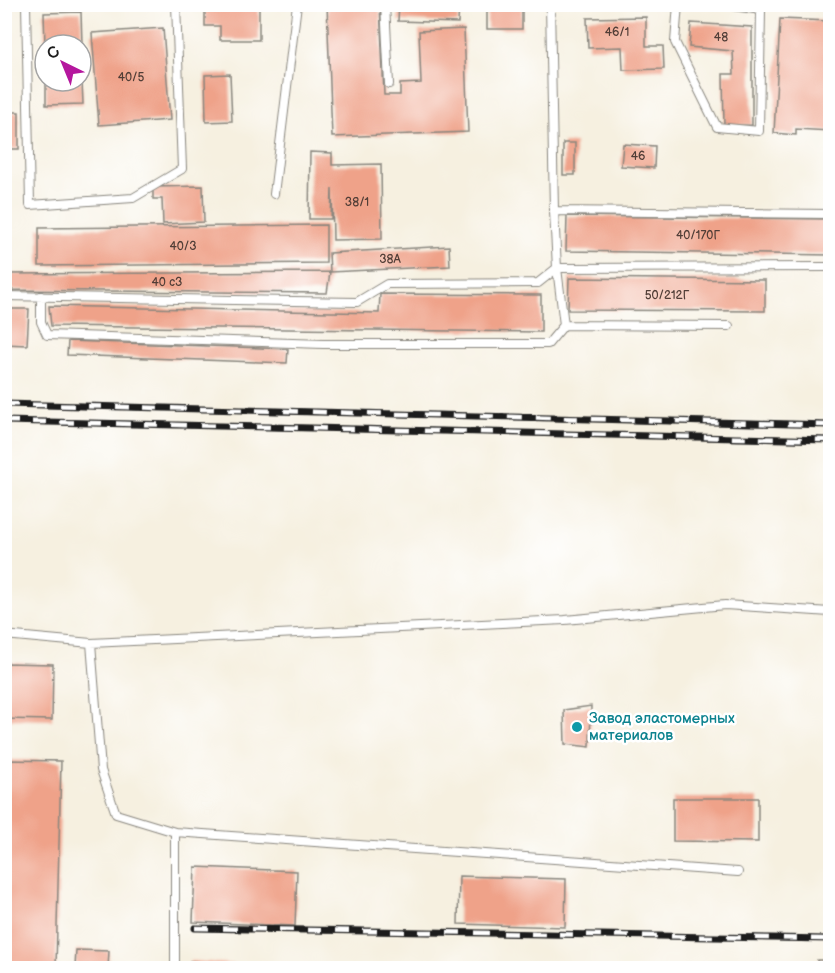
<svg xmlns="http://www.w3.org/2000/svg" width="835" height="973" font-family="'Balsamiq Sans',sans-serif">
<rect width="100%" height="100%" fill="#fff"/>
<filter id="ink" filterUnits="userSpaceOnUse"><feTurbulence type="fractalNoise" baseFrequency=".0167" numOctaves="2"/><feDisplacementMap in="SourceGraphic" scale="12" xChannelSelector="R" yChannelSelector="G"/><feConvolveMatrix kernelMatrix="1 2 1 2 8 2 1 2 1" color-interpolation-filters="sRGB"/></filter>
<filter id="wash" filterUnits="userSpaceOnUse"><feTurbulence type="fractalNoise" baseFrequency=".008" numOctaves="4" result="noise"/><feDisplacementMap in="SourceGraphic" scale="24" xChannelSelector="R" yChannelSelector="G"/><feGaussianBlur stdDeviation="1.35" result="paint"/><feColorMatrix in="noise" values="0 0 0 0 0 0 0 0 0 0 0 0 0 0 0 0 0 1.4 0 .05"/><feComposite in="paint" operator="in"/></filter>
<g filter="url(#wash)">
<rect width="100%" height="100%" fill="#f6f0e0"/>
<g id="blocks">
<path fill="#efa289" d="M205,4h54v36h-39v-14h-15z
M327,4h53l4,91h16v-11l21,-1 -2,-52 45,-2 4,103 -136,5z
M399,4h60l-1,19 -60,-2z
M487,4h35v25h-35z
M81,12l1,33h-37l-1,-32z
M646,17v29h17l1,23 -41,1 -1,-23 -34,1 -1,-30z
M780,19l50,2v110l-34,-2v6l-22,-2z
M691,23l61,4v98l-28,1 -1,-52h11l-1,-23 -44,-4z
M163,28l7,92 -71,5 -7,-92z
M230,74l2,47 -26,1 -1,-47z
M46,81h36l1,23 -37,1z
M4,112h15v37h-15z
M563,143h12v32h-12z
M623,144l32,2 -1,22 -33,-2z
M310,152l22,1v12l49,-1 1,75 -49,1 -1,-52 -1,31h-22z
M203,186l1,36 -41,2 -1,-25h-9v-12z
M567,216l263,3v36l-264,-4z
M326,225v38l-287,3v-38z
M449,246l1,20 -120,6 -1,-19z
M330,272l-3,21 -323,-3v-16z
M569,278l196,2v31l-197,-1z
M380,294l161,1v37l-490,-6 -2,-20 330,7z
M4,309h25l-2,36 -23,-1z
M68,341l220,8 -1,14 -220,-8z
M4,663l49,1 -1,56 -48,-1z
M591,706l-1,41 -25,-3 -1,-34z
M6,760l55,1 -5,207h-52z
M673,798h85v44l-85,-1z
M195,867l102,4 -2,55 -102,-4z
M459,876l107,3 -1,48 -107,-3z
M76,950l33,1 -1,17h-33z
M817,960h13v8h-13z
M190,961l78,6v1h-78z"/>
</g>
</g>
<g filter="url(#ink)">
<use href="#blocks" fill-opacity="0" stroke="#89867e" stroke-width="1.5"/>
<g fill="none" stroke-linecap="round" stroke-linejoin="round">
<g stroke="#89867e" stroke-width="10">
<path id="service" d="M26,4l4,201 103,-7 49,-29 -6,-165
M385,4l4,80
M550,4l4,207
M678,4l-3,38 42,85 42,4 2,-121 -42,-6
M274,194l23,-190
M4,296l353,6 30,-18 151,-1 19,-15 273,-1
M41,296v26l6,13 276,9h225l16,-19
M729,326l-165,-1 -7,-57 -3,-57 276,3
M4,635l87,8 10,127 15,44 59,18 563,40
M91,643l474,-23 160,-15 105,7
M175,968v-136"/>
</g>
<use href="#service" stroke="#fff" stroke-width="8"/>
<g stroke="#1c1c1c" stroke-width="7">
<path id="rail" d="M4,404l826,21
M4,421l826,19
M195,928l635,11"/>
</g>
<use href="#rail" stroke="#fff" stroke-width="4.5" stroke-dasharray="14" stroke-linecap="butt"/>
</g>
</g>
<circle fill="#0f9aa8" stroke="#fff" stroke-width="2" cx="577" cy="727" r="6"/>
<g text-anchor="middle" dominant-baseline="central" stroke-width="5" stroke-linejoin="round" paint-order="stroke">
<g font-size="12" fill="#513e37">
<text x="617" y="32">46/1</text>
<text x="721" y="37">48</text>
<text x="131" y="77">40/5</text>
<text x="638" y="156">46</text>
<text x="357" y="202">38/1</text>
<text x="698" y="235">40/170Г</text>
<text x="183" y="246">40/3</text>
<text x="390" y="259">38А</text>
<text x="167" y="282">40 с3</text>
<text x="667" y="295">50/212Г</text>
</g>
<g font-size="15" fill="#0d838f" stroke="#fff" text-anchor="start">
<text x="589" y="718">Завод эластомерных<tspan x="589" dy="17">материалов</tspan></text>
</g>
</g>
<rect width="835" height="973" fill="none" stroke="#fff" stroke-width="24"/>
<g transform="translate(63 63) rotate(317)"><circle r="28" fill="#ffffff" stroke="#a4a4a4" stroke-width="1.5"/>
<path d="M0-4.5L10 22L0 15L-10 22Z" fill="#b5179e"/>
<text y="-9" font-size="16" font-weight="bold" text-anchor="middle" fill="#1c1c1c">С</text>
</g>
</svg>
